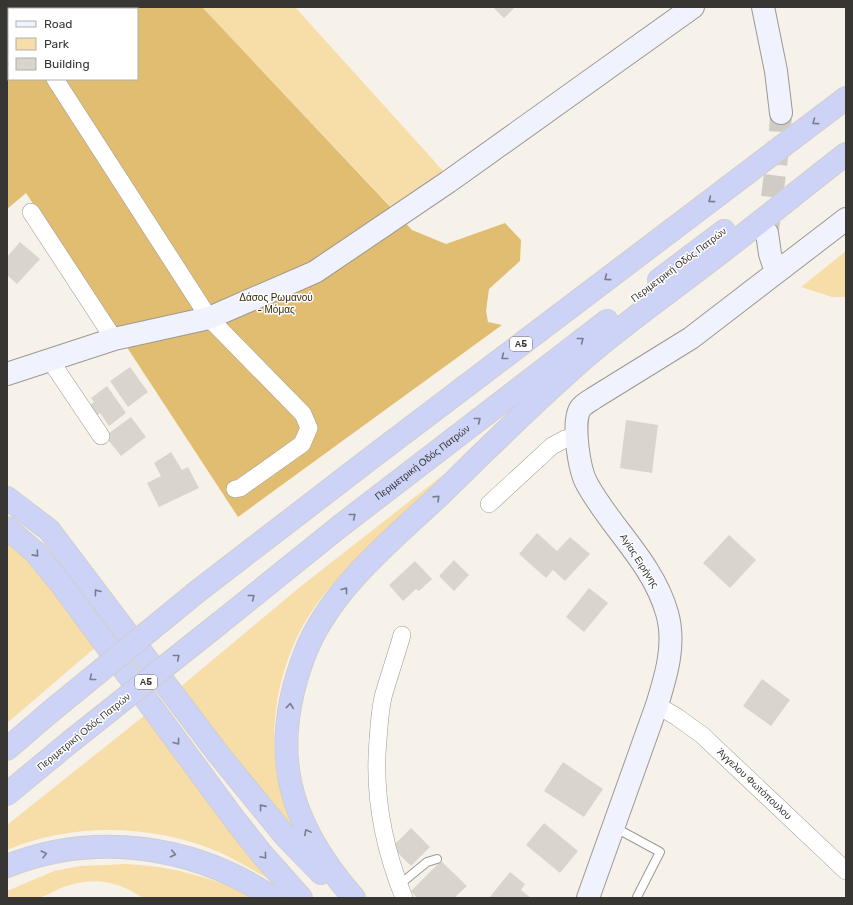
<svg xmlns="http://www.w3.org/2000/svg" width="853" height="905" font-family="Rubik,sans-serif">
<rect width="100%" height="100%" fill="#f6f2ea"/>
<path fill="#f7dda8" d="M202,7h93l150,166 -53,35z
M846,251v46h-14l-31,-10z
M443,475l2,2c-43,40 -91,78 -126,124 -37,48 -53,120 -41,179 4,19 11,37 18,55l-117,-147 121,-101z
M7,540l20,17 69,90 -89,76z
M145,715l130,168c-18,-11 -37,-22 -56,-31 -65,-28 -147,-30 -212,-2v-25z
M126,864c46,2 89,14 130,34h-113c-26,-18 -52,-22 -82,-10 -7,3 -13,7 -20,9 -9,4 -24,1 -34,1v-7l47,-20 26,-5z"/>
<path fill="#e0bd70" fill-rule="evenodd" d="M7,7h195l210,223 34,14 59,-21 16,17 -1,21 -31,28 -3,22 2,11 14,3 -264,192 -212,-324 -19,16zM9,9h128v70h-128z"/>
<path fill="#d9d5cd" d="M493,7h22l-11,11z
M20,242l20,17 -23,25 -10,-9v-18z
M130,367l18,25 -20,15 -18,-26z
M107,386l19,27 -17,13 -9,-13 -5,4 -7,-11 6,-4 -3,-4z
M131,417l15,20 -25,19 -16,-20z
M626,420l32,5 -6,48 -32,-5z
M171,452l11,18 6,-3 11,21 -40,19 -12,-24 14,-7 -7,-13z
M537,533l20,18 13,-14 20,17 -25,27 -12,-11 -7,8 -27,-24z
M729,535l27,25 -26,28 -27,-25z
M454,560l15,15 -15,16 -15,-15z
M415,561l17,18 -13,12 -3,-2 -13,12 -14,-16z
M589,588l19,15 -24,29 -18,-15z
M762,679l28,21 -19,26 -28,-20z
M563,762l40,27 -19,28 -40,-26z
M544,823l34,28 -18,22 -34,-28z
M411,828l19,19 -19,19 -19,-19z
M441,861l26,25 -13,12h-37l-6,-7z
M510,872l15,12 -4,6 10,8h-42z"/>
<g fill="none" stroke-linecap="round" stroke-linejoin="round">
<path stroke="#d0ccc5" stroke-width="22" stroke-dasharray="22 11" stroke-linecap="butt" d="M768,230l12,-97 1,-20"/>
<g stroke="#9d9992" stroke-width="10">
<path id="lane" d="M614,827l46,25 -23,45
M399,885l28,-23 10,-3"/>
</g>
<g stroke="#9d9992" stroke-width="18">
<g id="street">
<path d="M7,11l2,3"/>
<path d="M55,79l154,239 94,96 6,14 -7,16 -62,44 -5,1"/>
<path d="M31,212l83,127"/>
<path d="M50,360l51,76"/>
<path d="M489,504l63,-58 13,-7 13,-2"/>
<path d="M402,635c-6,21 -13,41 -19,62 -3,14 -4,28 -5,43 -5,55 5,106 26,158"/>
<path id="s1" d="M657,705l20,12 25,18 144,136"/>
</g>
</g>
<g stroke="#9d9992" stroke-width="24">
<path id="secondary" d="M763,7l13,64 5,42
M767,233l3,21 6,18
M7,374l107,-35 95,-21 106,-46 133,-90 245,-175
M588,898l69,-193c9,-29 19,-61 10,-92 -14,-50 -56,-85 -80,-129 -8,-14 -15,-61 -7,-75 3,-5 10,-8 14,-11l97,-60 155,-119"/>
</g>
<g stroke="#cfcfce" stroke-width="24">
<g id="highway">
<path d="M659,280l65,-49"/>
<path d="M7,498l42,32 170,225 67,82 35,36"/>
<path d="M7,528l28,24 26,32 174,236 26,33 40,45"/>
<path d="M198,591l173,-133 475,-360"/>
<path id="s2" d="M221,622l118,-95 268,-206"/>
<path d="M7,749l43,-37"/>
<path d="M7,794l63,-52"/>
<path d="M7,866c88,-35 187,-21 266,32"/>
<path d="M354,898c-66,-75 -86,-146 -50,-242 24,-65 87,-115 136,-161 48,-47 96,-95 147,-139 37,-32 77,-60 116,-90 48,-36 95,-75 143,-112"/>
</g>
</g>
<use href="#lane" stroke="#fff" stroke-width="8"/>
<use href="#street" stroke="#fff" stroke-width="17"/>
<use href="#secondary" stroke="#f0f2fd" stroke-width="22"/>
<use href="#highway" stroke="#cdd2f7" stroke-width="22"/>
<g stroke="#cfcfce" stroke-width="24" stroke-linecap="butt">
<path id="highway-bridge" d="M50,712l148,-121
M70,742l151,-120"/>
</g>
<use href="#highway-bridge" stroke="#cdd2f7" stroke-width="22"/>
</g>
<defs><path id="oneway-chevron" d="M-2-3.5L2.5 0L-2 3.5" fill="none" stroke-width="1.6" stroke-linecap="round" stroke-linejoin="round"/></defs>
<g stroke="#7b7c8b">
<use href="#oneway-chevron" transform="translate(815 122) rotate(143)"/>
<use href="#oneway-chevron" transform="translate(711 200) rotate(143)"/>
<use href="#oneway-chevron" transform="translate(607 278) rotate(143)"/>
<use href="#oneway-chevron" transform="translate(581 340) rotate(-38)"/>
<use href="#oneway-chevron" transform="translate(504 357) rotate(142)"/>
<use href="#oneway-chevron" transform="translate(478 420) rotate(-38)"/>
<use href="#oneway-chevron" transform="translate(437 498) rotate(-44)"/>
<use href="#oneway-chevron" transform="translate(353 516) rotate(-38)"/>
<use href="#oneway-chevron" transform="translate(36 554) rotate(48)"/>
<use href="#oneway-chevron" transform="translate(345 590) rotate(-52)"/>
<use href="#oneway-chevron" transform="translate(97 592) rotate(-127)"/>
<use href="#oneway-chevron" transform="translate(252 597) rotate(-39)"/>
<use href="#oneway-chevron" transform="translate(177 657) rotate(-39)"/>
<use href="#oneway-chevron" transform="translate(92 678) rotate(141)"/>
<use href="#oneway-chevron" transform="translate(290 706) rotate(-84)"/>
<use href="#oneway-chevron" transform="translate(177 742) rotate(53)"/>
<use href="#oneway-chevron" transform="translate(262 807) rotate(-129)"/>
<use href="#oneway-chevron" transform="translate(307 832) rotate(-118)"/>
<use href="#oneway-chevron" transform="translate(44 854) rotate(-14)"/>
<use href="#oneway-chevron" transform="translate(173 854) rotate(12)"/>
<use href="#oneway-chevron" transform="translate(264 856) rotate(50)"/>
</g>
<g text-anchor="middle" dominant-baseline="central" stroke-width="3" stroke-linejoin="round" paint-order="stroke">
<g fill="#fff" stroke="#747270" stroke-width="1">
<rect x="510" y="337" width="22" height="14" rx="3"/>
<rect x="135" y="675" width="22" height="14" rx="3"/>
</g>
<g font-size="9" font-weight="bold" fill="#383633">
<text x="521" y="344">Α5</text>
<text x="146" y="682">Α5</text>
</g>
<g font-size="10" fill="#383633" stroke="#fff">
<text transform="translate(679 265) rotate(-37)">Περιμετρική Οδός Πατρών</text>
<text stroke="none"><textPath href="#s2" startOffset="257">Περιμετρική Οδός Πατρών</textPath></text>
<text transform="translate(639 561) rotate(57)">Αγίας Ειρήνης</text>
<text transform="translate(84 732) rotate(-39)">Περιμετρική Οδός Πατρών</text>
<text stroke="none"><textPath href="#s1" startOffset="126">Άγγελου Φωτόπουλου</textPath></text>
</g>
<g font-size="10" fill="#352704" stroke="#fff">
<text x="276" y="298">Δάσος Ρωμανού<tspan x="276" dy="12">- Μόμας</tspan></text>
</g>
</g>
<rect width="853" height="905" fill="none" stroke="#383633" stroke-width="16"/>
<rect x="8" y="8" width="130" height="72" fill="#ffffff" stroke="#afafad"/>
<rect x="16" y="21" width="20" height="6" fill="#f0f2fd" stroke="#afafad"/>
<text x="44" y="28" font-size="12" fill="#383633">Road</text>
<rect x="16" y="38" width="20" height="12" fill="#f7dda8" stroke="#afafad"/>
<text x="44" y="48" font-size="12" fill="#383633">Park</text>
<rect x="16" y="58" width="20" height="12" fill="#d9d5cd" stroke="#afafad"/>
<text x="44" y="68" font-size="12" fill="#383633">Building</text>
</svg>
